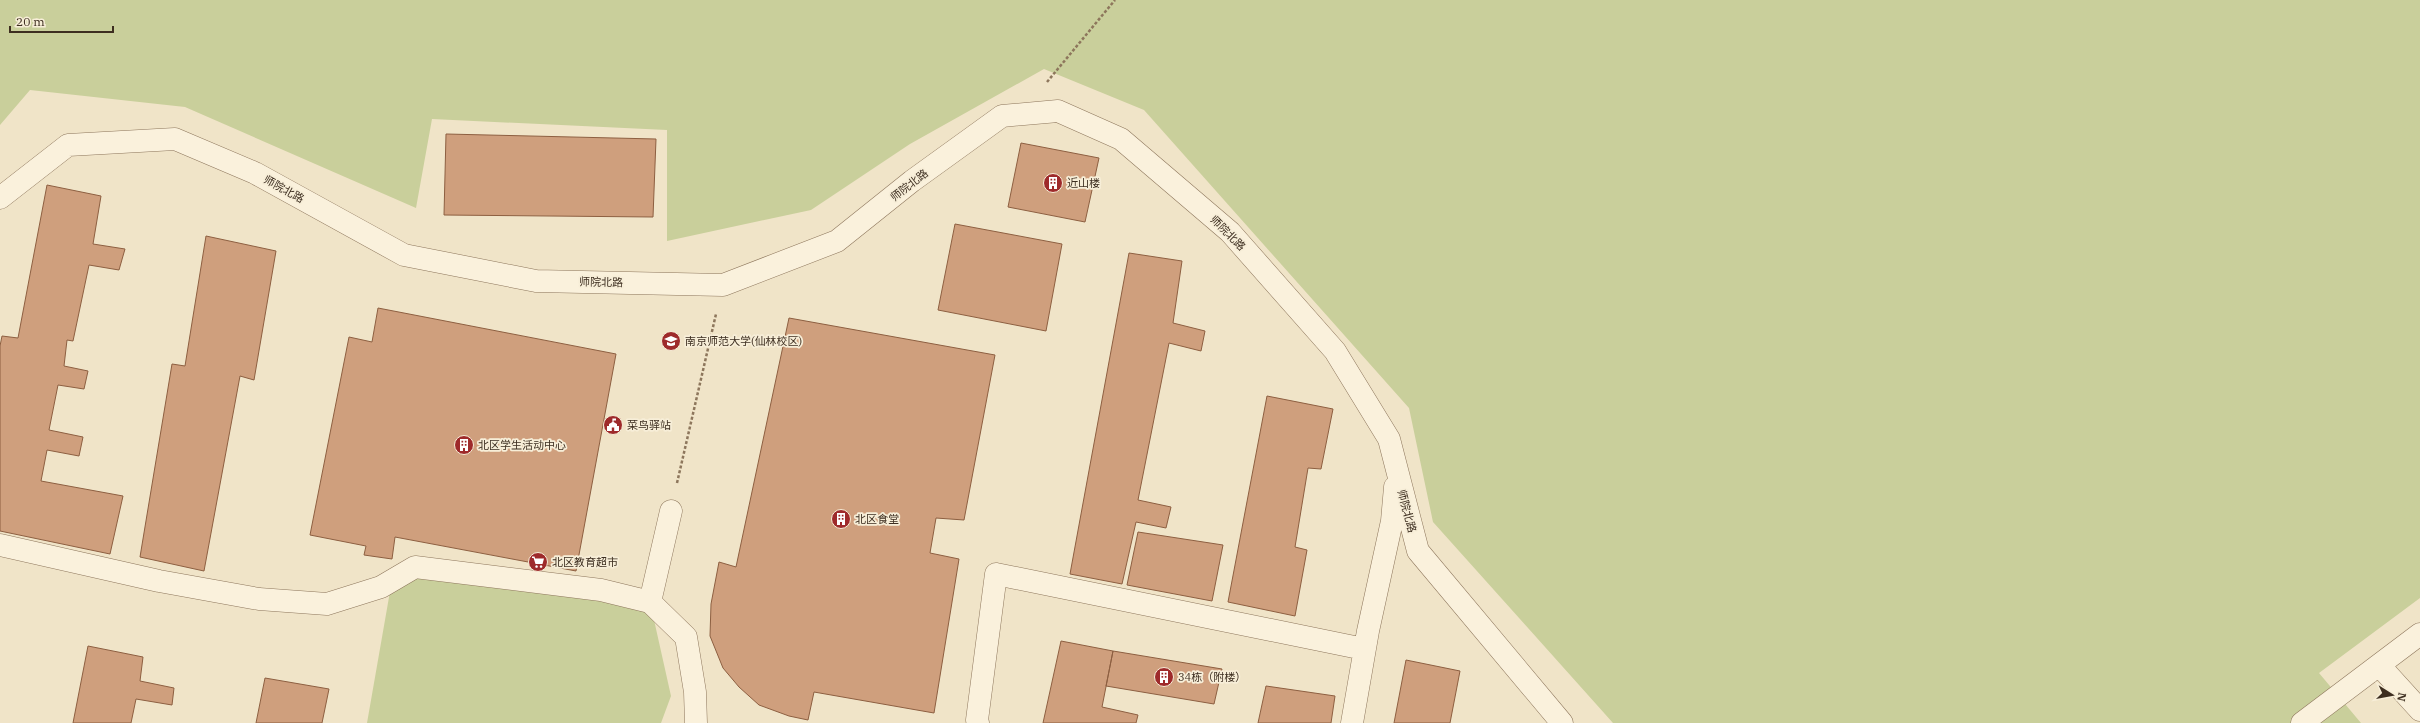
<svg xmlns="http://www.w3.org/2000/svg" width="2420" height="723" font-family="'IBM Plex Serif','Noto Sans SC',serif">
<rect width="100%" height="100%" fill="#f0e4c8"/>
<path fill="#c9cf9b" d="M0,0h2420v598l-101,75 42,50h-748l-180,-201 -24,-114 -265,-298 -100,-41 -134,75 -99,66 -144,31v-111l-235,-11 -16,89 -231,-101 -155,-17 -30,35z
M415,567l235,35 21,94 -10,27h-294l25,-143z"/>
<path fill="#cf9f7d" stroke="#8d5f41" d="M446,134l210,5 -3,78 -209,-2z
M1021,143l78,15 -14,64 -77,-15z
M47,185l54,11 -8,48 32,5 -6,21 -30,-5 -16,76 -6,-1 -3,26 24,5 -4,18 -26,-4 -9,45 34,7 -4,19 -32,-6 -6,31 82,15 -13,58 -110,-23v-185l2,-10 16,2z
M955,224l107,20 -16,87 -108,-21z
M206,236l70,15 -22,129 -14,-4 -36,195 -64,-14 32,-193 13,2z
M1129,253l53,8 -9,62 32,8 -4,20 -32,-8 -31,157 33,7 -5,21 -30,-6 -14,62 -52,-10z
M378,308l238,46 -40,217 -181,-34 -3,22 -28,-4 2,-9 -56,-11 39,-198 23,5z
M789,318l206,37 -31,165 -28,-2 -6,35 29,6 -25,154 -120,-21 -6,28 -19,-4 -30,-11 -20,-18 -16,-19 -13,-32 1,-32 8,-42 17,5z
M1267,396l66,13 -12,60 -13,-1 -13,79 12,3 -12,66 -67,-14z
M1138,532l85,13 -11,56 -85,-16z
M1061,641l52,10 -11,56 36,8 -2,8h-93z
M88,646l55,11 -3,24 34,7 -2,17 -36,-6 -5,24h-58z
M1113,651l109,18 -8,35 -108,-18z
M1406,660l54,11 -10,52h-56z
M265,678l64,11 -7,34h-66z
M1266,686l69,10 -4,27h-73z"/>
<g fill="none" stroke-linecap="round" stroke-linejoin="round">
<g stroke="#8d765c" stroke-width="23">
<path id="minor" d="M0,198l68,-53 107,-6 80,34 149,82 132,26 187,4 114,-44 75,-60 90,-65 56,-5 63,28 109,93 105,119 54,88 29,112 144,172
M0,545l159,36 100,18 68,5 54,-17 34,-20 186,23 49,12 36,35 9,55 1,31
M650,602l21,-91
M2379,665l41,45
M978,723l-1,-3 19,-146 368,75
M1352,723l16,-92 24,-110 3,-34
M2302,723l118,-89"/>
</g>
<path stroke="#8d765c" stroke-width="2.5" stroke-dasharray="3 2" stroke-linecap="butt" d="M1047,82l68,-82
M677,483l39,-169"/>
<use href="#minor" stroke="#faf1dc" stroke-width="22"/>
</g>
<defs>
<g id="building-disc" transform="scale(1)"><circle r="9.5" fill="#9e2a2b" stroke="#f7eed8"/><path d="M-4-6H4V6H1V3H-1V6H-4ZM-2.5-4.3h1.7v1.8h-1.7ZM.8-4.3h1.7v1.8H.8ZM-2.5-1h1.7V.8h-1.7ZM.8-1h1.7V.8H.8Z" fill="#fff"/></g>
<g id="university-disc" transform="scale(1)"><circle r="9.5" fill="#9e2a2b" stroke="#f7eed8"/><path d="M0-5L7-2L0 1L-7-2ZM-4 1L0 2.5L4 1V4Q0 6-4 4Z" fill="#fff"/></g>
<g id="civic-disc" transform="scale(1)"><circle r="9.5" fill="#9e2a2b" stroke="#f7eed8"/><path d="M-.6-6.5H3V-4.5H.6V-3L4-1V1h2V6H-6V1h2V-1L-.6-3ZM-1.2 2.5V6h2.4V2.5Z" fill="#fff"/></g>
<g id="supermarket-disc" transform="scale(1)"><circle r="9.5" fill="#9e2a2b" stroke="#f7eed8"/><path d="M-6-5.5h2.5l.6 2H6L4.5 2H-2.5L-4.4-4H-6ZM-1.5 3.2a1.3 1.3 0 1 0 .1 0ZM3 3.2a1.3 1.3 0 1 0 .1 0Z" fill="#fff"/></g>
</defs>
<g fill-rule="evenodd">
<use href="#building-disc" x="1053" y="183"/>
<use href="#university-disc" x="671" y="341"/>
<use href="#civic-disc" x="613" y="425"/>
<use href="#building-disc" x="464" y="445"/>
<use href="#building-disc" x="841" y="519"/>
<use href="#supermarket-disc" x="538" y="562"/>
<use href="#building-disc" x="1164" y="677"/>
</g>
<g text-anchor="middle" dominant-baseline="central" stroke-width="3.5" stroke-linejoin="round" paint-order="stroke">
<g font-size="11" fill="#3d2e20" stroke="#f7eed8" text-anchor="start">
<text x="1067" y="183">近山楼</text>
<text x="685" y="341">南京师范大学(仙林校区)</text>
<text x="627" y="425">菜鸟驿站</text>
<text x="478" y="445">北区学生活动中心</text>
<text x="855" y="519">北区食堂</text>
<text x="552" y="562">北区教育超市</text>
<text x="1178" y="677">34栋（附楼）</text>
</g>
<g font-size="11" fill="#3d2e20" stroke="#f7eed8">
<text transform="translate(909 185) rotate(-38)">师院北路</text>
<text transform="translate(284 189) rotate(29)">师院北路</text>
<text transform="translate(1228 233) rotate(45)">师院北路</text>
<text transform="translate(601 282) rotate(1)">师院北路</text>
<text transform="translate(1407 511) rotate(75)">师院北路</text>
</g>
</g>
<g transform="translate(2392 695) rotate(101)" stroke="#f7eed8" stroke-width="3" paint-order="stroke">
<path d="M0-3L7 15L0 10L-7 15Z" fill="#3d2e20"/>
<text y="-6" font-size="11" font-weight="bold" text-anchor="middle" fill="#3d2e20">N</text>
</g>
<path d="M10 26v6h103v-6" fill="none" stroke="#3d2e20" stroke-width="2"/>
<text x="16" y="26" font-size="12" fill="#3d2e20" stroke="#f7eed8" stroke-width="3" paint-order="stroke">20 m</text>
</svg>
